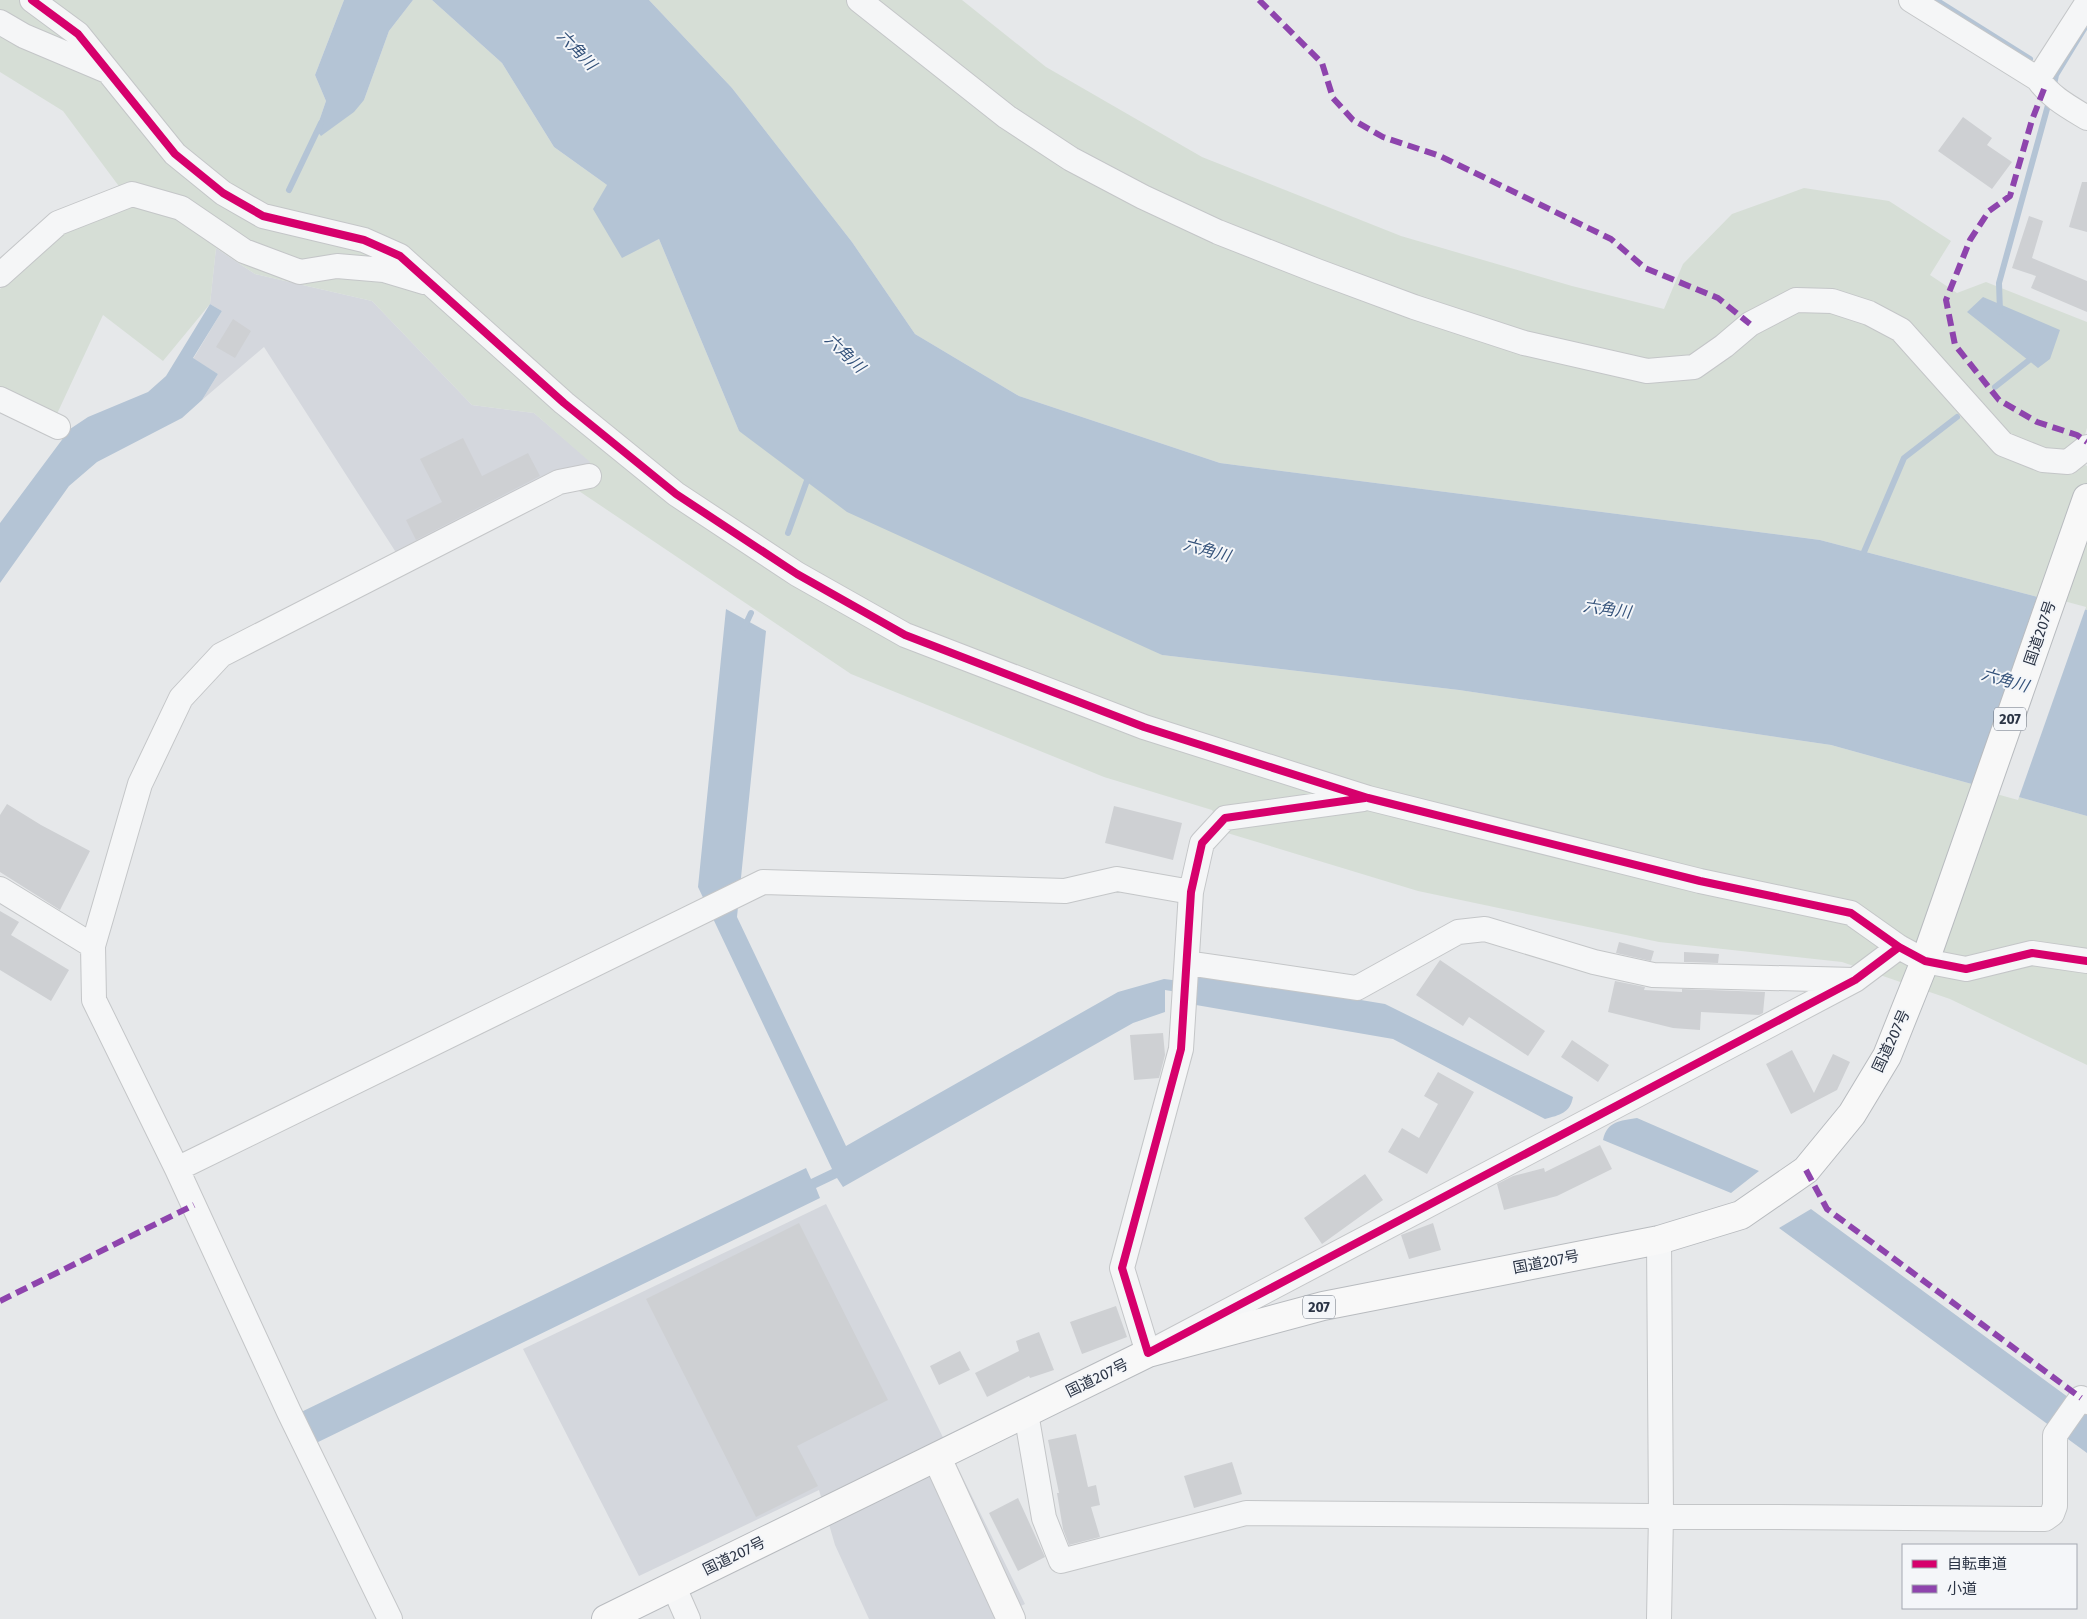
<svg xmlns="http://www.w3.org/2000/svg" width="2087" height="1619" font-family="'Fira Sans','Noto Sans JP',sans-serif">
<rect width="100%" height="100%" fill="#e6e8ea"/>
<path fill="#d4d7dd" d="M216,248l39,26 117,27 100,104 62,8 57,49 -18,25 -167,81 -142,-221 -62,53 16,-26 -25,-15 29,-48 -12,-7z
M826,1204l75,148 124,252 -32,15h-124l-34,-74 -16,-55 -180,86 -116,-227z"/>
<path fill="#d6ded6" d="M0,0h344l-29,75 11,26 -10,29 48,-30 25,-69 24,-31h19l70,63 52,84 53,38 15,72 37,-18 80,192 423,224 297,35 372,55 256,71v249l-137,-66 -108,-37 -183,-20 -241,-51 -194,-59 -12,-22 -108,-33 -253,-103 -278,-187 17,-25 -56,-49 -62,-8 -100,-104 -117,-27 -39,-26 -6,56 -47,57 -60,-46 -47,101 -56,-26v-101l57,-51 64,-49 -58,-78 -63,-39z
M649,0h313l84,67 156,90 199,79 171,50 92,23 19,-45 49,-50 72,-26 85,13 62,40 -21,34 27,18 29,-11 101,40v106l-10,33 10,5v144l-267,-70 -600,-77 -201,-67 -104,-62 -63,-92 -120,-154z"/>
<path fill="#b4c4d5" d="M344,0h69l-24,31 -25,69 -10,12 -33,24 -5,-6 10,-29 -11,-26z
M432,0h217l83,88 120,154 63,92 104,62 201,67 600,77 267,70v206l-256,-71 -372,-55 -297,-35 -315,-143 -108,-81 -80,-192 -37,19 -29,-49 14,-24 -53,-38 -52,-84z
M1983,297l77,33 -10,29 -12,9 -71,-56z
M210,304l12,7 -29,47 25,16 -16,26 -20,18 -85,44 -28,24 -69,97v-60l70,-94 18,-12 60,-25 18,-16z
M726,609l40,22 -29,286 109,229 272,-154 46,-13 33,4 1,-10 187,31 188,93c-3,16 -13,18 -28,22l-152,-80 -197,-34v-10l-31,-5v22l-32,11 -290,164 -6,-9 -21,10 4,10 -508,247 -15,-31 509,-246 5,11 21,-10 -134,-282z
M1637,1118l122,53 -28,22 -128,-53c4,-19 17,-19 34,-22z
M1811,1209l276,202v42l-308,-225z"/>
<path fill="#e6e8ea" d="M2038,594l48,13 -68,193 -47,-13z"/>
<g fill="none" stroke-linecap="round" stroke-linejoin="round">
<path stroke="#b4c4d5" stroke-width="6" d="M1936,0l94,59
M2053,89l3,-14 28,-46
M289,190l32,-67
M2000,312l-1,-29 51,-185
M1995,387l38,-30
M788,533l21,-58
M1861,559l43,-101 53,-41
M744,628l7,-15"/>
</g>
<path fill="#ced0d3" d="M1963,117l29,21 -5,7 25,17 -20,27 -54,-38z
M2082,182h5v50l-18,-5z
M2029,216l14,5 -11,37 55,23v31l-56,-24 5,-12 -24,-8z
M233,319l18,12 -16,27 -19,-11z
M463,438l19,38 46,-23 12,23 -124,64 -10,-20 36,-18 -22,-43z
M7,804l34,21 49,26 -30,59 -60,-38v-57z
M1114,806l68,17 -9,37 -68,-17z
M0,911l19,11 -8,13 58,35 -18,31 -51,-31z
M1619,942l35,9 -3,10 -35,-8z
M1684,952l35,2 -1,9 -34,-1z
M1440,960l105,71 -17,25 -59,-39 -6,9 -47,-31z
M1615,981l30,6 -1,3 38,2v-3l83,3 -2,21 -4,2 -58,-3 -1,18 -27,-2 -65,-16z
M1163,1033l2,22 -6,23 -25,2 -4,-45z
M1572,1040l37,25 -11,17 -37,-25z
M1792,1050l22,43 19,-39 17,8 -13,28 -46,24 -25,-50z
M1438,1072l36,20 -47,82 -39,-22 14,-24 17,10 19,-34 -14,-8z
M1600,1145l12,24 -55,27 -53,14 -7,-26 16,-8 31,-8 1,4z
M1365,1174l18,26 -61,44 -18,-26z
M799,1223l89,177 -91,46 21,40 -62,31 -110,-218z
M1433,1223l8,27 -32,9 -8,-24z
M1116,1306l11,31 -45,17 -12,-32z
M1039,1332l15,38 -24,8 -1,-2 -42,21 -12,-24 44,-22 -3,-10z
M960,1351l10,19 -31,15 -9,-19z
M1076,1434l12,53 8,-2 4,20 -9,2 9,30 -31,8 -6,-16 -6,-36h2l-11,-53z
M1232,1462l10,32 -48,14 -10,-32z
M1018,1498l27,59 -27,14 -29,-58z"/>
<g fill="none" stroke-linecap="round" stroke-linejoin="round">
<g stroke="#c4c6c8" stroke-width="26">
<path id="street" d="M32,0l46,34 97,120 48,39 40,23 101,24 36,16 164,147 112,91 121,80 108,61 239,92 224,71 332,83 151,32 48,34 26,14 41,8 66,-16 55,8
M859,0l148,117 64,42 72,38 75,35 99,39 97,36 110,36 123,28 47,-4 30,-21 26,-22 46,-24 36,1 37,12 32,17 102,114 40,16 25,2 19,-15
M1911,0l127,79c12,18 31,28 49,39
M0,22l24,14 83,35
M2038,79l49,-76
M0,275l58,-52 74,-29 49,14 63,43 56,21 37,-6 47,4 40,12
M0,399l58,28
M1363,799l-138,19 -23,25 -11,49 -10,157 -59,219 26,85 707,-373 44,-33
M0,889l93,57
M1187,963l170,25 101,-56 27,-3 109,33 59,13 201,5
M177,1169l586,-287 302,9 52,-12 74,13
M1659,1240l2,275 -2,104
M1026,1413l18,105 17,43 185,-48 799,6 7,-5 3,-8v-71l26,-37 6,4
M673,1585l15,34
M390,1619l-101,-207 -112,-243 -83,-169 -1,-54 47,-162 41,-86 40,-43 338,-173 30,-6"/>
</g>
<g stroke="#c4c6c8" stroke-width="30">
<path id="secondary" d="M937,1458l74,161"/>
</g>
<g stroke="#b8bbbf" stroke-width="30">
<path id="highway" d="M606,1619l542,-266 175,-47 336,-66 82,-25 65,-45 46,-56 35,-58 38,-95 162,-463"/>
</g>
<use href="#street" stroke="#f5f6f7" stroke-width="24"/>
<use href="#secondary" stroke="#f8f8f8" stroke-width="28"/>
<use href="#highway" stroke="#f8f8f8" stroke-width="28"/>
<path stroke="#8e44ad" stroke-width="6" stroke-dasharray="12 6" stroke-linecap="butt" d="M1259,0l63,63 11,35 20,22 30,17 57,19 171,83 34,29 73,30 32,26
M2044,89l-12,31 -22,76 -21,15 -19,29 -24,60 9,45 44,55 38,22 40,13 10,7
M1806,1170l21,39 254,189
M0,1301l194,-96"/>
<g stroke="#f4f6f9" stroke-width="11">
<path id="cycleway" d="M32,0l46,34 97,120 48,39 40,23 101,24 36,16 164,147 112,91 121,80 108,61 239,92 224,71 332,83 151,32 48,34 26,14 41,8 66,-16 55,8
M1365,798l-140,20 -23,25 -11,49 -10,157 -59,219 26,85 707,-373 44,-33"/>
</g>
<use href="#cycleway" stroke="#d6006c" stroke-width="8"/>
</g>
<g text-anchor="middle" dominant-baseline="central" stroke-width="4" stroke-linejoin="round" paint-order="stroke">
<g fill="#f4f6f9" stroke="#676e7b" stroke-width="1">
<rect x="1994" y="707.5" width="32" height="23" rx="4"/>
<rect x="1303" y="1295.5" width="32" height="23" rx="4"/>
</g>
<g font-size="14" font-weight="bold" fill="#2b3445">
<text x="2010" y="719">207</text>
<text x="1319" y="1307">207</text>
</g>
<g font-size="15" fill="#2b3445" stroke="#f4f6f9">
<text transform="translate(2040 633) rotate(-71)">国道207号</text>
<text transform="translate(1891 1041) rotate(-65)">国道207号</text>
<text transform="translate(1546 1262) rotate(-11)">国道207号</text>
<text transform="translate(1097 1378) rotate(-26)">国道207号</text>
<text transform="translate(734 1556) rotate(-26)">国道207号</text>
</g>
<g font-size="16" font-style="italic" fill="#34527a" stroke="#f4f6f9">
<text transform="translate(577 50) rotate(46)">六角川</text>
<text transform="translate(845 353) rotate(44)">六角川</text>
<text transform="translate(1207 550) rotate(15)">六角川</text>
<text transform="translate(1607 609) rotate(8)">六角川</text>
<text transform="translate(2005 680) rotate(16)">六角川</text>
</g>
</g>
<rect x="1902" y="1544" width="175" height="65" fill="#f4f6f9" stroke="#a4a8b1"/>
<rect x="1912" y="1560" width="25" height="8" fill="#d6006c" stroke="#a4a8b1"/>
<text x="1947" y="1569" font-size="15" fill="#2b3445">自転車道</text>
<rect x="1912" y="1585" width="25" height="8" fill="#8e44ad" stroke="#a4a8b1"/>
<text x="1947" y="1594" font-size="15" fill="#2b3445">小道</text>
</svg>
